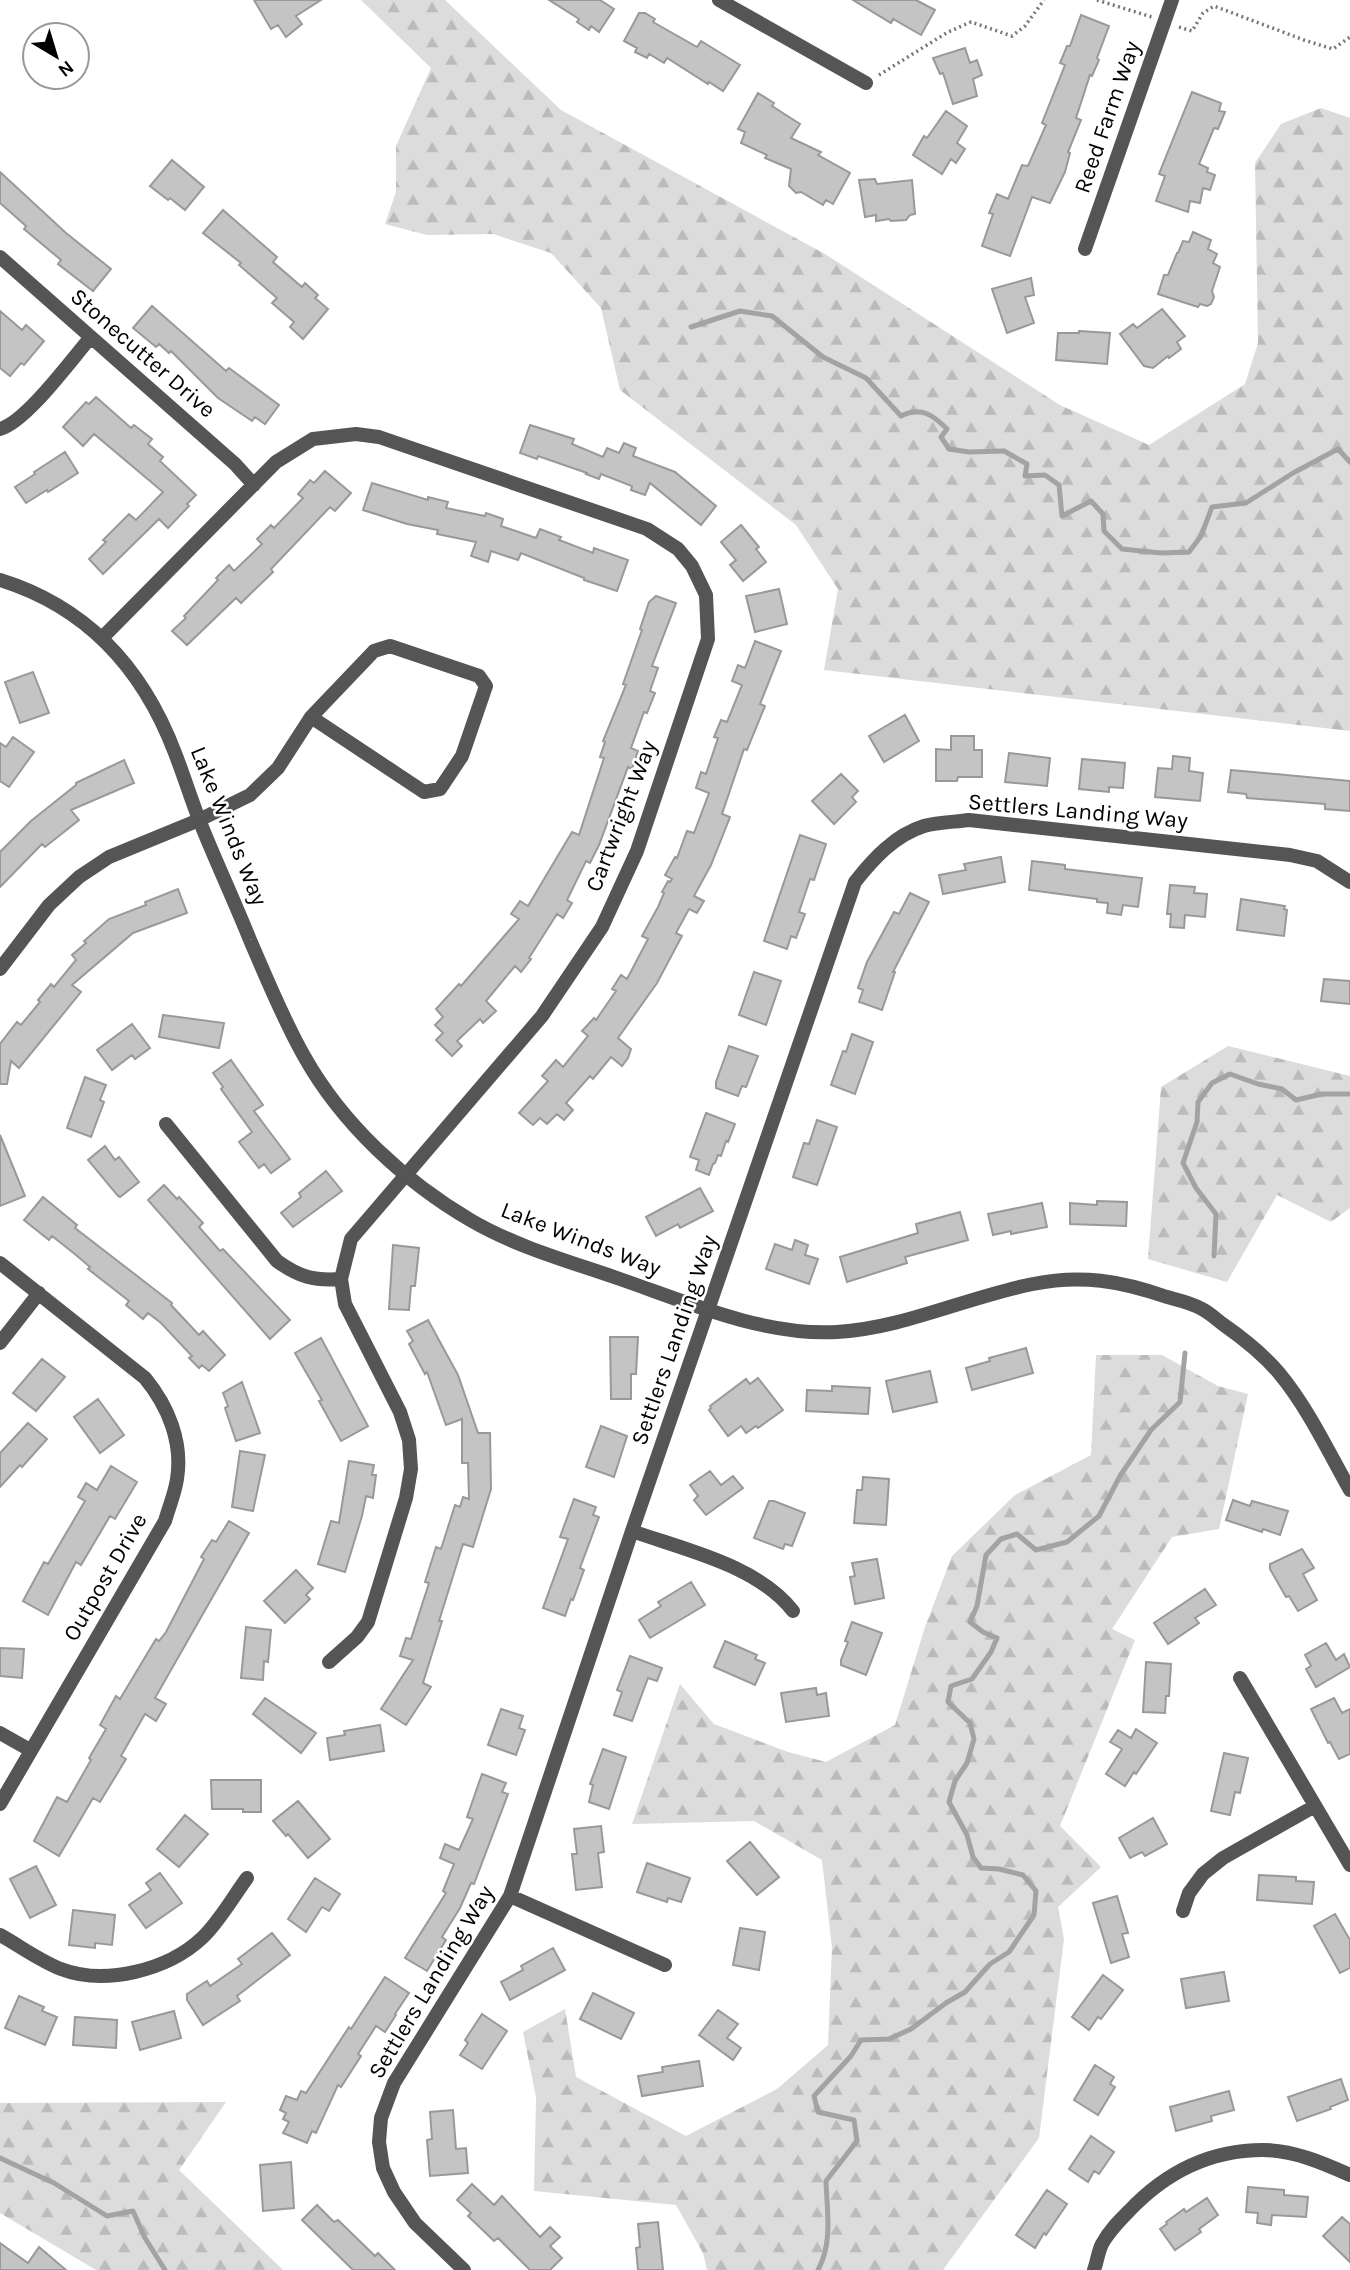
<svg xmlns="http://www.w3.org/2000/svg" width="1350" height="2270" font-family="Karla,sans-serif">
<defs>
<pattern id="forest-firs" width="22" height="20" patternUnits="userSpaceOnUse" patternTransform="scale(1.75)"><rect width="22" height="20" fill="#dcdcdc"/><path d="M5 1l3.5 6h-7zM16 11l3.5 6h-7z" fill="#bbb"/></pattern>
</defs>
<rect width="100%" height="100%" fill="#fff"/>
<path fill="url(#forest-firs)" d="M361,0h84l116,110 264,144 235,151 89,40 96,-61 13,-41 -3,-180 26,-39 40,-16 29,10v613l-526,-61 14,-81 -42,-64 -176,-135 -19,-82 -50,-55 -58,-19 -66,1 -42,-11 11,-32v-46l35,-78z
M1228,1046l122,30v132l-19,14 -54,-27 -50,87 -79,-23 13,-172z
M1096,1355h66l56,31 30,8 -29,135 -47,8 -60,92 23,11 -75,186 41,41 -43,40 6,32 -25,199 -96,132h-236l-4,-17 -27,-48 -142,-14 2,-94 -13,-65 42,-23 11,68 110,59 91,-47 51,-44 4,-97 -10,-88 -68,-39 -122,3 48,-140 34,40 74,28 38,10 69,-37 30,-98 27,-71 63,-61 76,-40z
M226,2102l-47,68 104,100h-187l-96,-57v-110z"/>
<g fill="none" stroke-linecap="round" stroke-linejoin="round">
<path stroke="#a3a3a3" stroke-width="5" d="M691,327l49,-16 32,5 51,41 43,21 35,38c20,-10 32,-1 46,13l-6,8 8,12 20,3 35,-1 23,13 -2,12 20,-1 14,10 3,31 29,-15 12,13 1,17 18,18 39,4 28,-1 12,-16 11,-29 34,-4 47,-30 45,-24 12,13
M1214,1256l2,-42 -20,-26 -13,-25 14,-41 1,-20 14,-19 18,-9 28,10 24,5 14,11 26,-6h28
M0,2158l54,25 53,33 26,-5 12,27 20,32
M818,2270c15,-28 9,-58 8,-89l31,-40 -3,-21 -36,-8 -4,-16 37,-40 10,-16 28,-1 22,-10 35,-26 19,-11 25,-28 19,-12 25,-37 2,-24 -13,-16 -24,-6 -18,-1 -8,-11 -6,-22 -18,-33 6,-21 12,-18 7,-24 -4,-16 -22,-21 3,-16 21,-7 19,-27 6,-14 -14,-6 -13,-10 7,-16 9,-51 15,-16 16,-5 19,16 31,-8 32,-26 21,-40 31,-46 29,-28 5,-49"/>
</g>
<path fill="#c4c4c4" stroke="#999" stroke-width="2" d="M254,0h67l-25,16 6,8 -16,13 -8,-12 -7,4z
M549,0h51l14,9 -15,23 -8,-6 -2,4 -12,-8 2,-3z
M853,0h63l19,10 -14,25 -28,-16 -2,4z
M639,13h6l10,6 -2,3 44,25 4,-6 39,24 -17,26 -14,-9 -1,2 -41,-26 -3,5 -15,-9 -2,4 -12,-6 2,-4 -13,-7z
M1081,15l28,11 -12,32 2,2 -7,16 -2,-1 -14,43 5,2 -13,32 2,1 -5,19 -15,31 -18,-6 -22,59 -28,-10 11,-32 -4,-1 8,-19 11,5 14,-34 6,1 18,-41 -4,-2 23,-58 -5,-2 7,-17h3z
M965,48l5,15 7,-3 5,15 -9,4 4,17 -24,8 -10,-31 -3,1 -7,-16z
M1192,92l29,11 -2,8 6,1 -7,17 -4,-1 -15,36 9,4 -1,4 8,3 -5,15 -7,-2 -3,15 -10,-2 -2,11 -32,-11 9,-25 -6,-2z
M758,93l16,10 -2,3 28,18 -9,14 30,14 -3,3 32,18 -17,31 -7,-4 -3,5 -22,-13 -5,1 -7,-7 2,-17 -26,-11 2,-3 -26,-12 4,-11 -7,-3z
M946,111l21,15 -10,17 8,6 -9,14 -5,-4 -9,15 -29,-19 11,-19 3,2z
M172,160l32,27 -19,23 -15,-12 -2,2 -18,-14z
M0,172l66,61 45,36 -18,22 -35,-27 3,-4 -37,-31 2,-3 -26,-23z
M875,179l2,5 35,-4 3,34 -5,1 -4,5 -15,1 -2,-2 -13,2v-6l-11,2 -6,-37z
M223,210l54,47 -4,5 29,25 3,-4 13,12 -3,3 13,11 -25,30 -13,-12 4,-5 -22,-19 5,-5 -38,-33 2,-2 -38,-30z
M1193,232l18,8 -3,9 9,5 -4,9 7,4 -8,24 2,6 -3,7 -4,2 -7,-2 -2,3 -40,-13 6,-19h4l9,-22h1l5,-12 6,1z
M1031,278l3,17 -9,2 9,26 -27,10 -15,-44z
M152,306l74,65 3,-3 50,37 -14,19 -10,-7 -3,4 -34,-23 -47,-47 -2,2 -10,-9 -3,3 -23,-19z
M1162,309l23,27 -8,6 4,7 -12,9 -1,-2 -15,12 -9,-2 -24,-32 13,-10 4,4z
M0,311l22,19 4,-5 18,16 -20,24 -3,-2 -11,13 -10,-8z
M1079,331l31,2 -3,31 -51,-4 2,-27h21z
M96,397l35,31 3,-3 18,14 -4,5 15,13 -3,4 36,34 -9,9 2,2 -21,22 -9,-9 -56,55 -14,-15 17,-17 -3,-2 26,-26 7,6 27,-28 -69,-58 -11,12 -20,-19 23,-25 3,2z
M530,425l44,14 -2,5 31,13 4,-9 12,5 5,-10 12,5 -3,8 42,16 41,34 -15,19 -51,-42 -5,12 -14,-5 1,-4 -31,-12 -2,5 -13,-5 1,-1 -49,-17 -1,3 -17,-6z
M65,452l13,21 -30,19 -1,-2 -21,13 -11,-16 20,-13 -1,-2z
M325,471l26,22 -16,18 -5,-4 -59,62 2,3 -32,31 -5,-5 -49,47 -15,-14 14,-13 -2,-2 34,-36 -2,-2 13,-13 5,6 28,-27 -5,-5 14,-14 3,3 29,-30 -5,-4 12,-14 4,3z
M372,483l56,17v-3l20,5 -2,6 39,8 1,-3 17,6 -2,7 35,12 4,-9 21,8 -2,3 34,13 1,-5 34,12 -11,31 -33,-11v-2l-63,-25 -3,7 -27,-9 -3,11 -17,-6 5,-14 -39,-8 1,-4 -31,-6 -44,-14z
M741,525l18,22 -3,2 10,13 -23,19 -13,-16 6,-5 -15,-18z
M779,589l8,35 -32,8 -9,-36z
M656,596l20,7 -24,63 6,2 -8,23 5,2 -8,20 -3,-1 -13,36 7,3 -6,18 -4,-2 -29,78 -9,18 -4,-2 -19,39 5,3 -9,15 -6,-4 -28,44 2,1 -10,13 -6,-6 -29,35 10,10 -13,12 -3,-4 -23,22 5,5 -10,10 -16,-16 7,-7 -8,-8 8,-8 -7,-8 23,-25 2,2 58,-67 -8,-5 9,-13 8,5 44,-74 7,3 25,-77 -4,-1 5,-15 -2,-1 23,-56 -3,-1 19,-54 -2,-1 9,-27z
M755,641l26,10 -21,53 5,2 -18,44 -3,-1 -22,65 8,3 -19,48 -17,31 10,5 -7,12 -8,-4 -13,24 6,3 -25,47 -39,55 13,11 -3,9 -6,8 -11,-9 -18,22 -3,-3 -24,27 7,7 -9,10 -7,-6 -10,10 -7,-6 -7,7 -14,-12 29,-32 -6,-5 14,-16 7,7 25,-31 -6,-5 12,-13 2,2 20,-29 -4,-2 9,-14 6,4 21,-40 -6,-3 16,-29 6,-14 -2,-1 6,-11 2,1 2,-3 -7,-4 10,-18 2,1 10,-27 7,2 15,-40 -13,-5 5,-16 5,2 12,-36 -4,-1 7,-17 6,2 15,-37 -10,-4 6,-16 7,3z
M33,672l16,41 -29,10 -15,-41z
M905,715l14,26 -35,21 -15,-26z
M951,736h23v14h8v27h-24l-1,4h-21v-32l15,1z
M13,737l21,15 -25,35 -9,-6v-38l6,4z
M1009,753l41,5 -3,28 -42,-4z
M1173,756l17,2 -1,13 14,2 -3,28 -45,-4 3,-29 14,1z
M1082,759l43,4 -2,25 -14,-1v5l-30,-3z
M124,760l10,23 -63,27 8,10 -34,27 -3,-3 -42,43v-35l31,-31 45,-36v-2z
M1231,770l119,11v30l-25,-2v-5l-78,-6 -1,-4 -18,-2z
M841,774l17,17 -6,6 4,5 -22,22 -22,-23z
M800,835l26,9 -12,36 -4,-1 -11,33 6,2 -9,24 -5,-2 -4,13 -23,-8z
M1001,857l4,25 -62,12 -4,-19 27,-5 -2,-6z
M1032,861l33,4v4l77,9 -4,29 -15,-2 -2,10 -14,-2 1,-10 -11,-1v-3l-68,-9z
M1170,885l25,2 -1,6 13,1 -2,23 -20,-2 -1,13 -14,-1 1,-13h-4z
M178,889l9,24 -54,20 -61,52 9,7 -62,76 -8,-7 -4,23h-7v-40l17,-22 4,3 19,-23 -2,-2 13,-16 3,3 22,-27 -4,-5 14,-12 -2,-2 25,-22 37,-14 -1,-3z
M910,893l19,9 -36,70h2l-13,38 -23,-8 4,-12 -5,-2 9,-26 27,-50 5,2z
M1241,899l44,7 -1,3 3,1 -3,26 -47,-6z
M754,972l27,9 -15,44 -27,-10z
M1324,979l26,2v23l-29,-3z
M163,1015l61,8 -5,25 -60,-11z
M132,1024l18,24 -15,11 -3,-4 -20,15 -15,-20z
M852,1034l21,8 -18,52 -24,-9 12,-34 3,1z
M729,1046l29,10 -12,31 -4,-1 -4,10 -22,-8v-6z
M231,1060l32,45 -9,6 36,48 -19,14 -7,-9 -5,4 -20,-26 13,-10 -31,-43 2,-2 -10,-14z
M85,1077l21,8 -6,15 4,2 -13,35 -24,-9z
M706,1113l29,11 -7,18 -2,-1 -5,15 -3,-1 -3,8 -2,1 -4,11 -13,-5 3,-10 -9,-3z
M817,1120l20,7 -20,58 -24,-8 11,-34 5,1z
M0,1135l25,61 -25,10z
M105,1146l10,14 4,-3 20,25 -19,15 -2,-1 -30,-36z
M326,1171l16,20 -49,36 -12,-14 20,-16 -2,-4z
M164,1185l13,14 2,-2 24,26 -4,4 21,24 3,-2 67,71 -20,19 -122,-139z
M700,1188l13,23 -33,17 -2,-4 -22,12 -10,-19z
M43,1197l34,28 -2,3 97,75 -1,2 28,30 4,-4 22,24 -16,16 -7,-6 -3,3 -10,-10 3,-2 -31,-33 -13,-10 -5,6 -17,-14 3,-4 -41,-32 2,-2 -14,-12 -24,-19 -3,4 -25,-20z
M1097,1201l30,1 -1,24 -56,-2v-21l27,2z
M1042,1203l5,24 -36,7v-3l-18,4 -5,-21z
M960,1212l8,28 -63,17 2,6 -60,19 -7,-25 78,-24 -2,-9z
M795,1240l13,5 -3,10 13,4 -9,25 -43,-15 9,-25 17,6z
M393,1245l26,3 -4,38h-4l-2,24 -20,-1z
M428,1320l30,55 20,58h12l1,56 -18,58 -10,-3 -24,77h3l-19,62 8,4 -25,38 -25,-16 32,-49 -13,-4 6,-18 5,1 18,-56 -4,-1 11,-35 5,2 14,-44 5,2 3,-10 6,2 -1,-36h-6v-44l-16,6 -19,-53 -2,2 -16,-30 4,-3 -6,-10z
M610,1337h28l-2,37h-5v25h-20z
M321,1338l47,88 -27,15 -22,-40 3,-1 -27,-47z
M1026,1348l7,25 -61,17 -6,-22 24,-7 -1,-3z
M42,1359l23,18 -29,34 -23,-18z
M930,1371l7,31 -44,10 -7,-31z
M758,1378l25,32 -25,18 -2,-2 -10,7 -5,-7 -13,10 -19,-26 2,-2 -1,-2 36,-27 4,5z
M242,1382l18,51 -24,8 -11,-33 3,-2 -5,-13z
M832,1386l38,2 -2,26 -62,-3 1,-21 25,1z
M98,1399l26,36 -24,18 -26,-36z
M28,1423l19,16 -25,28 -2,-2 -20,22v-34z
M601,1426l26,10 -13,41 -28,-10z
M240,1451l25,4 -12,56 -21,-4z
M349,1461l25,4 -2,10h4l-3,23 -7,-2 -4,20 -17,56 -27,-8 13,-43 8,2z
M111,1466l26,16 -22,37 -5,-3 -29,49 -5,-3 -28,53 -25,-14 21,-39 4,2 37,-63 -7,-4 8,-14 11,7z
M710,1471l11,14 12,-9 10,12 -37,27 -12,-15 4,-4 -8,-11z
M863,1477l26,2 -3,46 -32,-2 3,-33h5z
M574,1499l22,8 -3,8 6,2 -19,51 4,2 -11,30 -2,-1 -6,17 -22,-8 25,-69 -8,-2z
M1233,1500l17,6 2,-5 36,10 -8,24 -17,-6 -1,3 -36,-12z
M769,1501h5l31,12 -13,33 -7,-2 -2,5 -29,-11z
M229,1521l20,12 -94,165 11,6 -10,17 -11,-7 -24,42 5,3 -26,43 -7,-4 -34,58 -25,-15 23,-44 10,5 24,-42 -2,-2 17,-29 -6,-4 16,-29 4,3 36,-60 3,2 7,-9 38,-73 -3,-2 11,-17 4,2z
M1302,1549l12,19 -11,6 14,26 -19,11 -9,-15 -3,1 -16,-28v-5z
M877,1559l7,39 -29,6 -5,-27 5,-1 -3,-13z
M296,1570l17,18 -7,7 4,4 -25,24 -21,-22z
M691,1582l14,23 -55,33 -11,-18 22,-14 -3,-4z
M1205,1589l11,16 -21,13 4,5 -31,21 -14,-21z
M852,1622l30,11 -16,42 -25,-10v-5l7,-18 -3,-1z
M246,1627l25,3 -3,32 -4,-1 -1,19 -22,-2z
M725,1641l32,14 -2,4 10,4 -10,22 -41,-18z
M1326,1643l10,17 8,-6 6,13 -34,20 -10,-18 5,-3 -6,-11z
M0,1648l24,1 -2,29 -22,-2z
M630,1656l32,12 -5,13 -9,-3 -16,43 -18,-6 8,-23 -5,-2z
M1146,1662l25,2 -2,32h-3l-1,17 -22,-1z
M816,1688l1,7 9,-2 3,23 -43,6 -5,-29z
M265,1698l51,35 -15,20 -48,-39z
M1334,1698l8,15 8,-4v45l-11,5 -9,-17 -2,1 -17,-34z
M501,1709l22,7 -4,12 6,2 -9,25 -28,-10z
M380,1725l4,26 -54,9 -3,-22 18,-3 -1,-4z
M1136,1729l21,14 -21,31 -2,-2 -9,14 -19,-12 16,-25 -12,-7 8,-12 13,8z
M603,1749l23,8 -17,52 -20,-7 4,-17 -3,-1z
M1224,1753l24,5 -8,35 -5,-1 -5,23 -19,-4z
M482,1774l24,9 -4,9 6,2 -34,90 -3,-1 -11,25 -18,29 4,3 -19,31 -22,-13 41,-65 -3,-2 11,-27 -14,-6 5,-14 14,6 14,-31 -6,-2z
M211,1780h50v32h-18v-3h-31z
M298,1801l32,38 -22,19 -20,-24 -2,2 -13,-15z
M185,1815l23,19 -29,33 -22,-18z
M1153,1818l14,26 -22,12 -3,-4 -12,6 -11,-20z
M601,1826l3,26 -6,1 4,34 -26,3 -4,-36h5l-3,-25z
M750,1842l29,35 -22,18 -30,-34z
M647,1863l43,15 -9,24 -13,-4 -1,4 -30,-10z
M36,1866l20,39 -26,13 -20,-39z
M160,1873l22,30 -36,25 -17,-23 22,-15 -5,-7z
M1259,1875l37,2v4l18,1 -2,22 -55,-4z
M315,1878l25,16 -11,17 -7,-4 -16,25 -18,-13z
M1117,1896l11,37 -6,1 7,23 -18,6 -18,-60z
M73,1910l42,5 -3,30 -17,-2v5l-26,-3z
M1335,1914l15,26v28l-10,5 -26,-47z
M740,1928l25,4 -6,38 -26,-5z
M272,1933l18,22 -53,41 3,5 -37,24 -16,-25v-6l20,-13 3,5 32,-22 -4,-5z
M553,1948l12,22 -55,30 -9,-18 22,-12 -2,-4z
M1224,1972l5,29 -43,7 -5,-29z
M1103,1975l20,15 -22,29 -3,-2 -9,13 -17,-13z
M385,1977l24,16 -14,21 1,1 -11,17 -9,-6 -18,28 3,2 -20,31 -3,-2 -22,48 -4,-2 -5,12 -24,-10 6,-11 -6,-3 3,-6 -6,-3 6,-14 11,4 4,-9 5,2 43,-66 2,2z
M593,1993l41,20 -13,26 -41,-20z
M19,1996l25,11 -2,4 15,6 -12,28 -40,-17z
M718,2010l20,14 -11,14 14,10 -8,12 -34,-25z
M174,2011l7,27 -41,12 -8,-28z
M482,2014l25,17 -25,38 -22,-14 8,-12 -3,-3z
M75,2017l42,3 -1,28 -43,-3z
M699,2061l4,25 -61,10 -4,-20 25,-4 -1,-5z
M1095,2065l19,12 -4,7 5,3 -17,28 -24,-15z
M1341,2079l7,21 -18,7 1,2 -34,12 -9,-24z
M1229,2091l5,19 -23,6 1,5 -36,10 -6,-24z
M453,2110l3,39 10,-1 2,25 -38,3 -3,-36 5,-1 -2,-27z
M1091,2136l23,16 -15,22 -5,-3 -6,11 -19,-13z
M291,2162l3,46 -31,3 -3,-46z
M472,2184l22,21 8,-9 38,41 10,-10 10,10 -10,9 12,12 -12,12h-20l-32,-32 -4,3 -26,-25 3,-3 -14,-13z
M1248,2187l36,3v5l24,2 -2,20 -34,-2 -1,10 -14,-2 1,-10 -12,-1z
M1047,2190l20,14 -21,31 -2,-2 -9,15 -19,-13z
M1207,2198l11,17 -19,14 2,3 -26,18 -15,-21 7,-5 -1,-2 18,-13 2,3z
M317,2205l17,17 4,-2 37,36 3,-3 17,17h-42l-51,-50z
M1342,2217l8,7v38l-27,-26z
M658,2222l5,48h-25l-2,-22 4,-1 -2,-23z
M0,2243l28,20 11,-16 27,23h-66z"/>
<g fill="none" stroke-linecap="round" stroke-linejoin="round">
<path stroke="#777" stroke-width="3.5" stroke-dasharray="2 3.5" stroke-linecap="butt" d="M1097,0l55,17
M1179,27l13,4 11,-18 11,-7 90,34 29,9 17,-12
M879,75l69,-43 23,-10 41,14 13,-10 19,-26"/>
<path stroke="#555" stroke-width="14" d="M719,0l147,83
M1085,249l87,-249
M0,257l235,207 19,21
M0,429c26,-7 71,-69 91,-92
M102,638l174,-176 37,-23 43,-5 23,3 268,92 31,20 14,17 14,29 2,44 -71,212 -35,76 -60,89 -191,223 -10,40 4,25 55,108 9,28 2,29 -5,29 -38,124 -11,15 -28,25
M0,969l49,-64 30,-28 30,-20 90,-37 51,-25 28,-27 33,-51 63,-66 16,-5 89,30 7,10 -24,70 -22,33 -16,3 -113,-75
M166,1124l111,137c22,16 37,20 64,18
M0,1263l145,115c23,28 38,64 32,101 -2,14 -8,28 -12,42l-165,283
M0,1343l39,-50
M632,1531c53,19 125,34 161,80
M1240,1678l110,187
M0,1733l30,17
M510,1896l155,69
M1183,1911l6,-18 14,-19 20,-16 92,-52
M0,1935c20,11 40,26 61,34 44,17 107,1 141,-31 17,-16 31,-41 45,-60
M464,2270l-49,-47 -21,-31 -11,-24 -4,-26 2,-24 13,-35 116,-187 122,-365 223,-649c18,-23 40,-47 69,-56 14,-4 31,-4 45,-6l321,35 27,6 33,21
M1094,2270c3,-8 4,-18 8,-26 7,-13 17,-23 27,-33 36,-38 81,-61 134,-61 30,0 60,13 87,25"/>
<path stroke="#555" stroke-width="14" d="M0,580c87,27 143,89 175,173 9,23 16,46 25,69 16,40 34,78 50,118 17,39 33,79 54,116 38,68 101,126 168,165 45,26 96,40 145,57 70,24 145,58 220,54 67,-4 130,-35 196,-48 48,-10 88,-3 134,13 11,3 25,6 35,12 8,4 15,11 22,16 20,14 39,29 55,48 29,35 49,78 71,117"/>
</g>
<g text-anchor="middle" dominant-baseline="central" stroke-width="5" stroke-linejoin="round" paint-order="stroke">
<g font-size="23" fill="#000" stroke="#fff">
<text transform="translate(1107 117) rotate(-71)">Reed Farm Way</text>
<text transform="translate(143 353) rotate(41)">Stonecutter Drive</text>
<text transform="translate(1078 811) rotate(5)">Settlers Landing Way</text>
<text transform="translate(621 816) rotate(-69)">Cartwright Way</text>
<text transform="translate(229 826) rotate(68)">Lake Winds Way</text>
<text transform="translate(581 1239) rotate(21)">Lake Winds Way</text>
<text transform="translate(674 1340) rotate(-71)">Settlers Landing Way</text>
<text transform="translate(105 1577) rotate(-60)">Outpost Drive</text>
<text transform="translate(431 1982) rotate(-59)">Settlers Landing Way</text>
</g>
</g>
<g transform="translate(56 56) rotate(142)"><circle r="33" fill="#ffffff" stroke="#999999" stroke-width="2"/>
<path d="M0-5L12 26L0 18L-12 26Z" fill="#000000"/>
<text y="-10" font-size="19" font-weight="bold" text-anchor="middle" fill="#000000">N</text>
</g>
</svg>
